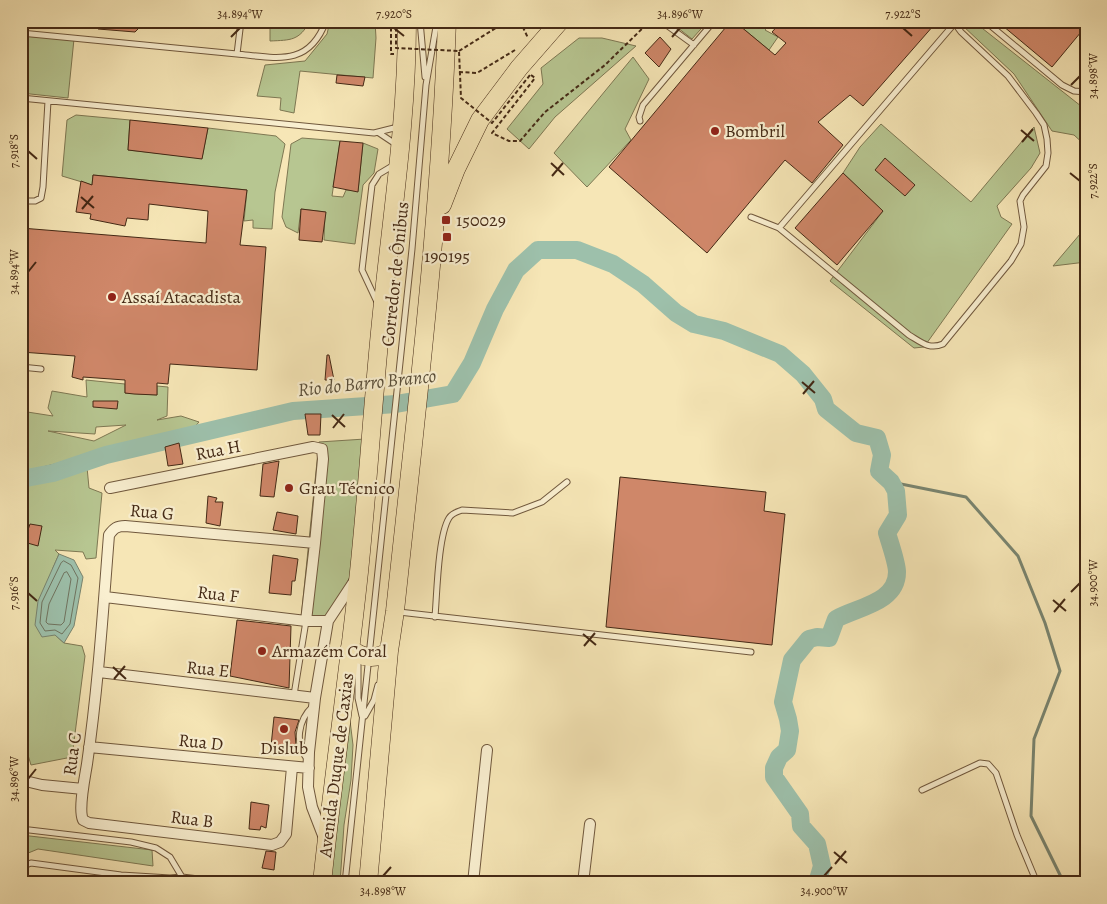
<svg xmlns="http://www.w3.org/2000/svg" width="1107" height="904" font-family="Alegreya,serif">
<rect width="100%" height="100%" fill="#f6e6b6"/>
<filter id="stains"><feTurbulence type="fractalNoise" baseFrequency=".004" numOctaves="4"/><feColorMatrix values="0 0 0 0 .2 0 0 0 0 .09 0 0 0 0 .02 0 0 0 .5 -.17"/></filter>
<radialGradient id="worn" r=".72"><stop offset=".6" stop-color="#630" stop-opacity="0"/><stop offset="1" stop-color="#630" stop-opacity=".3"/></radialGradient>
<path fill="#b7c691" stroke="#7e7853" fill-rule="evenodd" d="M270,21h40c-11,20 -19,19 -40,20z
M330,21h45l1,17 -3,40 -73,-7 -6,42 -14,-3 1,-12 -24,-2 8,-31 40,-4 22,-27z
M673,21h35l-16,18 -19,-15z
M734,21h40l-9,9 13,7 -9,13z
M967,21h6l113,89v36l-12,-11 -22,-4 -38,-57 -52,-49z
M21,36l53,3 -6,59 -47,-5z
M579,38h23l34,8 -81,71 -26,32 -22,-20 36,-45 -2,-16z
M633,57l16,22 -24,50 6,11 -44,47 -33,-34z
M76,115l54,5 -2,30 74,8 6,-30 68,8 9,8 -10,48 -3,37 -19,-1v-8l-9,1 3,-31 -154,-15 -1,10 -30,-9 5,-56z
M881,124l90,78 63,-75 6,26 -9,15 -34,38 4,11 11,7 -88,123 -10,1 -84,-67 53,-70 -40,-38 17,-26z
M302,138l38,3 -8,55 11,1 3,-7 12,1 5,-48 15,6 -4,24 -11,12 -8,59 -31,-4 1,-28 -24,-3 -3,24 -12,-6 -4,-10 9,-73z
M1086,227v35l-33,4z
M86,380l39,4v9l32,2v-9l11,1 -1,29 -10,4 24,-4 18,6 -8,9 -165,40 -5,-2v-58l32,5 -5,-8 4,-17 35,6zM126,425l-32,16 -46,-10 47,3 1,-7z
M365,439l-14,136 -24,46 -26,-2 18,-177z
M87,467l2,21 13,5 -6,65 -10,1 -3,-7 -28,-2 4,4 -6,14 2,67 9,8 18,3 3,10 -13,101 -41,8 -3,-10h-7v-276z
M347,696l6,49 -2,35 -7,45 -4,58h-15z
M21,835l131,15 1,16 -115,-17 -17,7z"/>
<path fill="#9dc0ab" stroke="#79846f" d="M59,554l15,6 9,17 -9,49 -10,17 -9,-8 -13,2 -7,-12 3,-24z"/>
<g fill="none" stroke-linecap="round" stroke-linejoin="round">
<path stroke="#707460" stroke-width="1" d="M64,561l7,4 7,13 -8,46 -8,10 -7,-4 -10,1 -5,-8 2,-21 19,-39z
M67,572l4,7 -7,43 -3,3 -13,-1 -2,-2 3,-18 15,-31z"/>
<path stroke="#79846f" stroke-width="3" d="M891,482l75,15 52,59 27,67 15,48 -26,68 -3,77 33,67"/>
<path stroke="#9dc0ab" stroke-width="18" d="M21,479l32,-6 53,-18 187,-44 103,-7 57,-10 19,-31 23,-54 21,-39 22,-20h39l36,14 30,20 33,29 18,11 30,7 56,23 23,20 20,25 3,10 30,24 21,5 5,17 -3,16 12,11 5,9 2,24 -11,18c3,10 10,30 10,39 0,31 -40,35 -61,47l-7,19 -12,-1 -8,2 -17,21 -9,42 5,17 2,12 -3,19 -8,7 -5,11v9l26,37 1,12 16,18 5,22 -5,17"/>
</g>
<path fill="#cf8769" stroke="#442915" d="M99,21h47l-11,11 -37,-3z
M731,21h3l41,34 11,-12 -14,-11 10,-11h148l4,4 -71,81 -13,-11 -32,27 25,23 -31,38 -27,-23 -78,93 -98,-86z
M997,21h89v5l-34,41z
M660,37l11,12 -12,18 -14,-14z
M337,75l28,2 -2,9 -27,-3z
M130,120l78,8 -6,31 -74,-9z
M340,141l23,2 -5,49 -25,-5z
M885,158l30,27 -10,11 -30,-26z
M843,173l40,38 -46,54 -42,-37z
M93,175l154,15 -7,55 26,2 -9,123 -87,-6 -2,20 -11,-1v12l-23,-1 -9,-1v-13l-42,-3v3l-11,-3 3,-21 -54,-4v-124l185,15 2,-32 -59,-7 -1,16 -21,-2 -2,8 -35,-7 1,-5 -15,-2 5,-31 11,4z
M301,209l25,3 -4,30 -23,-2z
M327,355h2l5,25h-9z
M93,401h25l-1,8 -24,-2z
M305,414h16l-1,21h-12z
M179,443l4,21 -15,2 -3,-19z
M279,461l-5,36 -14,-1 3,-32z
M620,477l146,15 -2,19 21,3 -13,131 -166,-18z
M208,496l9,2 -2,4h8l-3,24 -14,-3z
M277,512l21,4 -2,18 -23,-4z
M30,524l12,2 -4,20 -14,-4z
M273,555l25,4 -3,22h-3l-1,14 -22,-2z
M237,620l54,6 -2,62 -59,-12z
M274,717l25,3 -4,12 1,14h-25z
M251,802l18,3 -3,23 -5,-2 -1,4 -11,-1z
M266,851l10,1 -2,18 -12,-2z"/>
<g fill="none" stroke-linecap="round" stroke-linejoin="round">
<g stroke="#70583d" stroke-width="7">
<path id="service" d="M420,21l5,56
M657,21l8,3 29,21
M985,21l77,64 12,6 12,1
M563,23l12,-2
M21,33l216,21 4,-33
M237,54c40,4 72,13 89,-33
M21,98l353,35 24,-6
M640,121l-1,-4 4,-12 71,-84
M379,133l18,12
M21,201h14l6,-3 2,-11 5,-86
M751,217l28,11 130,107c12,7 20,15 34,9l68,-83 10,-17 3,-17 -4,-26 3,-6 23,-29 2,-13 -1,-14 -3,-14 -8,-12 -28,-37 -47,-44 -8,-11
M779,228l175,-204
M377,302l-15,-32 10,-85 7,-11 15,-9
M21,367l20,2
M399,612l352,40
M435,617c2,-24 3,-81 14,-99 3,-5 8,-6 13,-8l51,3 29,-11 25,-20
M358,657v41l4,18
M294,695l12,-74
M365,716l9,-16 4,-15
M308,760c-14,-16 -10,-40 5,-54
M922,790l58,-27 8,1 8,9 21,62 20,48
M21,829l110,13 25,6 14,9 12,20
M21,867l10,-4 90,12 49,3 12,-1 50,6
M345,883l67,-634 14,-164 11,-64"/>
</g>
<g stroke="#70583d" stroke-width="12">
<path id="minor" d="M110,488l203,-41 9,2 1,10 -8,84 -9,78
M105,597l201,24h22
M99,672l216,26
M89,747l220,21
M292,767l-6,67 -6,8 -8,3 -183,-22 -6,-3c-5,-11 2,-43 4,-56 11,-76 16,-153 22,-229 5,-7 8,-9 16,-9l190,17
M21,780l21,5 41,4
M324,838l-12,-31 -4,-20 1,-35 6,-54 13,-77 27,-41
M473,883l14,-133
M583,883l7,-59"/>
</g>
<g stroke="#442915" stroke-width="19">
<path id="trunk" d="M442,205l14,-36 24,-49 39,-52 41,-47
M350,647c10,12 27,13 39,4
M322,883c11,-104 26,-207 37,-311 9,-87 14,-174 23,-260 10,-97 25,-194 25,-291
M368,883l21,-232 6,-40c21,-196 45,-392 52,-590"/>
</g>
<path stroke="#442915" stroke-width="2" stroke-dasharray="4 2.5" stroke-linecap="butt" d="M391,21v33h3
M520,21l8,17
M459,51l48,-30
M459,72l18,1 38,-23
M531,75l4,3 -43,55 17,8h11l25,-29 60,-47 45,-44"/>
<use href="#service" stroke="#f9efd0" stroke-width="5"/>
<use href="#minor" stroke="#f9efd0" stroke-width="10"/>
<use href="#trunk" stroke="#f6e6b6" stroke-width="18"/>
<path stroke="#442915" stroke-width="2" stroke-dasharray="4 2.5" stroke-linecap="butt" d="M396,21v27l63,3 2,47 31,25 38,-48"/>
</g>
<path fill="none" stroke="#442915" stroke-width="2" d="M394,28l10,8M903,28l9,8M231,37l9,-9M672,37l8,-9M1071,85l9,-9M1021,130l13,11M1022,142l11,-13M28,151l9,8M551,163l13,12M1070,173l10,8M552,176l11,-13M81,197l13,11M82,209l11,-13M28,272l8,-10M802,382l13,11M803,394l11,-13M332,415l13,12M333,428l11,-14M1071,592l9,-9M28,593l9,8M1053,600l13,11M1054,612l11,-13M583,634l13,11M584,646l11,-13M113,667l13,12M114,679l11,-13M28,779l8,-10M834,852l13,11M835,864l11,-13M383,876l8,-9M824,876l8,-9"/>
<g fill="#8f2418" stroke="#f9efd0" stroke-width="2">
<circle cx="715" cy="131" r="5"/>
<rect x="441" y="215" width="10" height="10" rx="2.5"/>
<rect x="442" y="232" width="10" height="10" rx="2.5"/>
<circle cx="112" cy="297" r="5"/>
<circle cx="289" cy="488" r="5"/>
<circle cx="262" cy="651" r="5"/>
<circle cx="284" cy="729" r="5"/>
</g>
<g text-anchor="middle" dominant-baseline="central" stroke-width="4.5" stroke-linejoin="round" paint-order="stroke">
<g font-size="18" fill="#442915" stroke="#f9efd0" text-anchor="start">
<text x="725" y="131">Bombril</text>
<text x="456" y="220">150029</text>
<text x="447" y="256" text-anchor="middle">190195</text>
<text x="122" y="297">Assaí Atacadista</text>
<text x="299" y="488">Grau Técnico</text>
<text x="272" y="651">Armazém Coral</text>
<text x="284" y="748" text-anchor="middle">Dislub</text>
</g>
<g font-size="18" fill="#442915" stroke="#f9efd0">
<text transform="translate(395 274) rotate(-84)">Corredor de Ônibus</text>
<text transform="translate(218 450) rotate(-11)">Rua H</text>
<text transform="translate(152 512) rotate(5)">Rua G</text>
<text transform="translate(218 594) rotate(7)">Rua F</text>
<text transform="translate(208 669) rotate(6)">Rua E</text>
<text transform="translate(201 742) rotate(6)">Rua D</text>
<text transform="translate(72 754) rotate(-82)">Rua C</text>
<text transform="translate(336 765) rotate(-83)">Avenida Duque de Caxias</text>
<text transform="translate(192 819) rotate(7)">Rua B</text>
</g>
<g font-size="19" font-style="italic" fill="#5a4f3a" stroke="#f9efd0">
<text transform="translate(367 383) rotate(-6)">Rio do Barro Branco</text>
</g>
</g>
<rect width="1107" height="904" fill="none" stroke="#f6e6b6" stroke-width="55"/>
<rect x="28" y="28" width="1052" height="848" fill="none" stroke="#442915" stroke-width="2"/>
<g font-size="12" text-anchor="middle" fill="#442915">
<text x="240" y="18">34.894°W</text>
<text x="394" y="18">7.920°S</text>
<text x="680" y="18">34.896°W</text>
<text x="903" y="18">7.922°S</text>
<text transform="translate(1093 76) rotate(-90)" y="4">34.898°W</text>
<text transform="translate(14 151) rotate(-90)" y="4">7.918°S</text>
<text transform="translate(1093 181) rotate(-90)" y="4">7.922°S</text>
<text transform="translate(14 272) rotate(-90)" y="4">34.894°W</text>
<text transform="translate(1093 583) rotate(-90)" y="4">34.900°W</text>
<text transform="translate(14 593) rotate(-90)" y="4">7.916°S</text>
<text transform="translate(14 779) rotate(-90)" y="4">34.896°W</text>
<text x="383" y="895">34.898°W</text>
<text x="824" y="895">34.900°W</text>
</g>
<rect width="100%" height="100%" filter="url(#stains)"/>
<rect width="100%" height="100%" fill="url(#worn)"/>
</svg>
